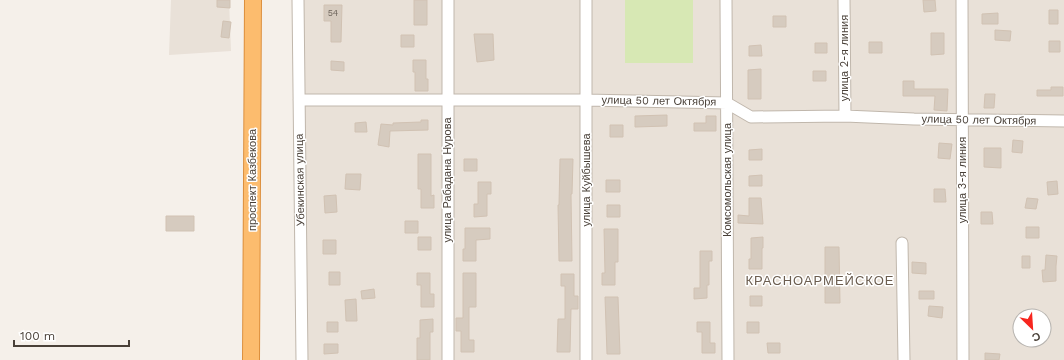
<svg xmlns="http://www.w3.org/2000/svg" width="1064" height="360" font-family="'Work Sans',sans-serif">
<rect width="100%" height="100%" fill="#f5f0ea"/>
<path fill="#e9e1d8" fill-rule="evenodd" d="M171,0h58l2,51 -62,4z
M302,0h762v360h-758zM1020,316h24v24h-24z"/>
<path fill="#d7e8b4" d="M625,0h68v63h-68z"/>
<path fill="#d6cbbf" stroke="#d1c2b3" d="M217,0h13v8l-13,-1z
M414,0h13v25h-13z
M923,0h12l1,11 -12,1z
M324,5h18l-1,37h-10v-21h-7z
M1049,10h9v14h-9z
M998,13v11h-16v-10z
M773,16h13v11h-13z
M223,21l8,1 -2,16 -8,-1z
M995,30l16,1 -1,10 -15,-1z
M931,33h13v21l-13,1z
M474,34h19l1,26 -17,2z
M401,35h13v12h-13z
M1049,41h11v11h-11z
M869,42h13v11h-13z
M815,43h12v10h-12z
M761,45l1,11h-13v-10z
M413,60h13v19h2v12h-13v-19h-2z
M331,61l13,1v9l-13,-1z
M761,69v30h-13v-29z
M813,71h13v10h-13z
M903,81h11v8h34l-1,22 -13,-1 1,-14h-32z
M1051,87h12v9h-26v-6h14z
M985,94h10l-1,14h-10z
M667,115v11l-32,1v-11z
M706,116h10v15h-22v-8h12z
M421,120h7v10l-38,1 -1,16 -11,-2 3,-21 12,1v-2l28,-1z
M366,122l1,10h-12v-9z
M610,125h13v12h-13z
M1013,140l10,1 -1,12 -10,-1z
M939,143l13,1 -2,15 -12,-1z
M984,148h17v20l-17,-1z
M762,149v11h-13v-10z
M418,154h13v42l3,-1v13h-13v-19h-3z
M464,159h13v12h-13z
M560,159h13l-1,35h-1l1,67h-13l-1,-56h1z
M346,174h15l-1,16 -15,-1z
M762,175v11h-13v-10z
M606,180h14v12h-14z
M1057,181l1,13 -10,1 -1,-13z
M478,182h13v12h-4v22l-13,1v-13h4z
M934,189h11l1,13h-12z
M336,195l1,17 -12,1 -1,-17z
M749,198h12l2,26 -25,-1v-8l11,1z
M1027,198l11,1 -2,10 -11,-1z
M607,205h13v12h-13z
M981,212h11l1,12h-12z
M166,216h28v15h-28z
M405,221h13v12h-13z
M1026,227h13v11h-13z
M465,228h25v11l-14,1v21h-13v-12h2z
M604,229h14v33h-3v23h-13v-12h3z
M418,237h13v13h-13z
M763,237v11h-1v21h-13v-10h2v-21z
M323,240h13v14h-13z
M825,247h14l1,56h-15z
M700,251h12v10h-3v24h-2v13l-13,1v-11h6z
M1046,255l11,1 -1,10v15l-13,1 -1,-12h3z
M1022,256h8v12h-8z
M912,262l14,1v11l-14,-1z
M329,272h11v13h-11z
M417,273h13v21h4v13h-13v-22h-4z
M463,273h13v34h-7v33h5v12h-13v-21h-5v-13h7z
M561,274h13v22h4v13h-7l-1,43h-13l1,-33h7v-33h-4z
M374,289l1,9 -13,1 -1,-8z
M919,291h15v8h-15z
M750,296h12v10h-12z
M605,297h13l2,57h-13z
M356,299l1,22h-11l-1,-21z
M929,306l14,1 -1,11 -14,-2z
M433,319v13h-3v28h-13v-22h3v-18z
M327,322h11v10h-11z
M697,322h13v21h5v10h-13v-21h-5z
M747,322h12v11h-12z
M767,343h13v10h-12z
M324,344h14v9l-14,1z
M985,353l15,1 -1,6h-14z"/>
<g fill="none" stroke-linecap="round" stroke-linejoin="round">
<g stroke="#c0b7ac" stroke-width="13">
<path id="minor" d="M298,0l4,360
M448,0v360
M726,0l2,360
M844,0l1,116
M962,0l1,360
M299,100h287l141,3 24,14 94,-1 69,3 150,2
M902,243l2,117
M586,360v-360"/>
</g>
<g stroke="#dc8f3d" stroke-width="18">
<path id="highway" d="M251,360l2,-360"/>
</g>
<use href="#minor" stroke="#fff" stroke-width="11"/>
<use href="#highway" stroke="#fcbc6e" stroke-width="16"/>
</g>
<g text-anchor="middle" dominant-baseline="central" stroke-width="3" stroke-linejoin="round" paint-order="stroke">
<g font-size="9" fill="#6c635a">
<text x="333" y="13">54</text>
</g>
<g font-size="11" fill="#494038" stroke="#fff">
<text transform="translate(844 58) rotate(-90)">улица 2-я линия</text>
<text transform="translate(659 101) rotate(1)">улица 50 лет Октября</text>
<text transform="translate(979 120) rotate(1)">улица 50 лет Октября</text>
<text transform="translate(252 180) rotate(-90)">проспект Казбекова</text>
<text transform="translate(300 180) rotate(-91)">Убекинская улица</text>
<text transform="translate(447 180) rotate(-90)">улица Рабадана Нурова</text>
<text transform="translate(586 180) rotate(-90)">улица Куйбышева</text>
<text transform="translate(727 180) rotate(-90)">Комсомольская улица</text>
<text transform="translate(962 180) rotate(-90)">улица 3-я линия</text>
</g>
<g font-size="13" letter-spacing="1" fill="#6b5d4f" stroke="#fff">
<text x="820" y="280">КРАСНОАРМЕЙСКОЕ</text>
</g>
</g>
<g transform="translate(1032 328) rotate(155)"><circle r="19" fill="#ffffff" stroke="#b6b3af"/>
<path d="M0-3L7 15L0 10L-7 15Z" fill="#f7261f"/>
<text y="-6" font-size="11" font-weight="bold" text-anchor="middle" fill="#494038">С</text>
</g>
<path d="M14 340v6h115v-6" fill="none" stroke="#494038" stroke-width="2"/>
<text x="20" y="340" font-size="12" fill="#494038" stroke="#ffffff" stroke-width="3" paint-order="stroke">100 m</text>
</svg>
